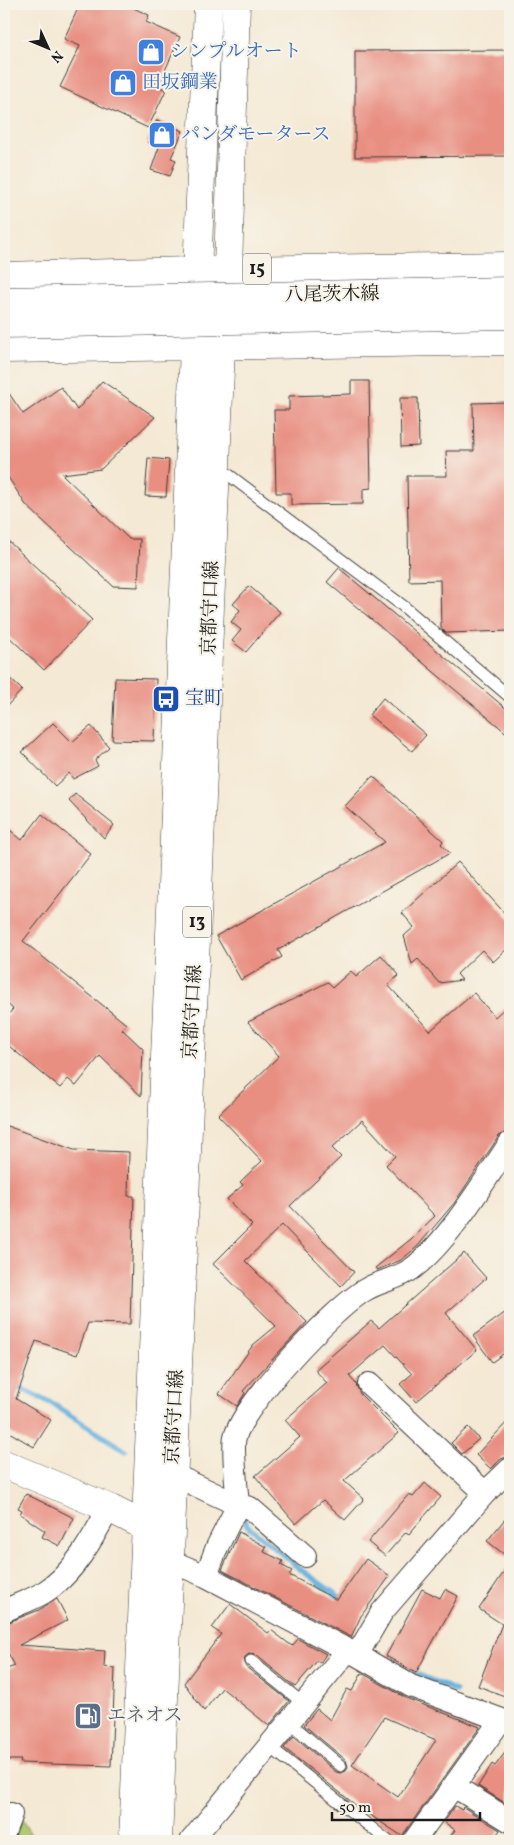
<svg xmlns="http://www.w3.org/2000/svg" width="514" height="1845" font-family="Vollkorn,'Noto Serif JP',serif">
<rect width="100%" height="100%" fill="#f7f3e8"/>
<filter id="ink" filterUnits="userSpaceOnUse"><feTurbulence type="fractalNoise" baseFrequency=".02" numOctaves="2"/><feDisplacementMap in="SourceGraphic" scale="10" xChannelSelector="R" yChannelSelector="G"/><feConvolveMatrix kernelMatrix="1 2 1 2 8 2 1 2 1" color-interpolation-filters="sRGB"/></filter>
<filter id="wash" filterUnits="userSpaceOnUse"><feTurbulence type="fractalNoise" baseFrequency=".0096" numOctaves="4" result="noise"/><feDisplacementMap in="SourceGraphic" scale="20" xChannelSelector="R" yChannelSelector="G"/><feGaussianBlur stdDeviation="1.12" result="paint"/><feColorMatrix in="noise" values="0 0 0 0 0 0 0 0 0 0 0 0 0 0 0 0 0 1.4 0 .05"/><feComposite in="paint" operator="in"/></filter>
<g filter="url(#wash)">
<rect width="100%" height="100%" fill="#f4e9d4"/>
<path fill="#b3ca6f" stroke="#687346" d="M17,1812l18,29h-20l-7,-2z"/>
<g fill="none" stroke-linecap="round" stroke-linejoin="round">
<path stroke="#66b1de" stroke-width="5.5" d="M4,1380l47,23 75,48
M245,1519l2,6 54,45 43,30
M391,1663l65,28"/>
</g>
<g id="blocks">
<path fill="#e88f82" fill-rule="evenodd" d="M80,4h44l25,11 -3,7 34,15 -22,49 8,4 -18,38 -88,-41 20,-41 -16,-7z
M510,50v106l-155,1v-106z
M157,120l26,11 -12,27 5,2 -6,16 -19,-6 8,-23 -12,-5z
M102,381l53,36 -54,52 -39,5 67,65h11l-2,48 -25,-1 -87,-81 -22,-34v-85l19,28 38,-27 16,23z
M351,381h18l2,107 -8,1v15l-72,1v-12h-15l-2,-83h15v-14l62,-2z
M400,398h18l1,48 -18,1z
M510,402v229l-64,2 -5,-5 -1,-48 -31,1 -2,-105h40l-1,-25h28l-1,-48z
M148,458l21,2 -3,37 -21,-1z
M4,537l88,83 -48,50 -40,-38z
M339,568l171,144v24l-183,-154z
M249,586l31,26 -34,40 -14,-11 9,-11 -10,-8 9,-12 -7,-6z
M4,673l18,17 -18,19z
M115,678l41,1 -2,62 -42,-1z
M383,698l43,37 -14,16 -43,-36z
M53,723l19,19 19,-16 18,21 -14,13 3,6 -25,13 -4,-6 -14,13 -33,-34z
M373,776l70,65 -2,3 9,9 -172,97 4,7 -41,23 -25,-44 169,-94 -40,-36z
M75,794l39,31 -10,13 -35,-37z
M42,814l49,40 -68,87 103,83 -4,5 21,20 -2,47 -41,-40 -24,30 -8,-7 -8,9 -56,-46v-22l9,-11 -9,-8v-176l18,15z
M458,862l52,57v27l-17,16 -11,-12 -25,24 5,6 -23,3 -21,-24 -6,5 -8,-28 10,-9 -12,-14z
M381,955l18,20 -11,10 42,46 44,-38 21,24 15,-14v127l-11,6 -44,66 -38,45 -16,13 -24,10 -2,-2 36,-29 24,-23 -49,-51 9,-9 -33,-36 -30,28 9,9 -51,49 64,66 -13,14 -59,-61 -37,36 62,61 -64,69 2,2 -8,13 -18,-12 34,-49 23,-19 -63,-62 39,-39 -25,-26 16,-14 -3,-3 22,-21 -44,-46 61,-59 -31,-34 80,-40 5,5 18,-16 5,6z
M4,1125l70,25 55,2 -1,44h6l-4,128 -42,-1 -11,32 -41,-14 -20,58 35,21 -17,27 -30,-18z
M464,1253l22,25 -40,35 31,37 -61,52 -16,-18 12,-10 -27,-29 -36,31 7,8 4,10 39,39 -55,48 20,18 -19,21 -22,-20 -27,24 -41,-48 45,-39 -15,-17 42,-37 -12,-13 56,-49 8,7z
M510,1309v40l-18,13 -19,-26z
M510,1419v37l-9,3 -10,10 -15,-14z
M468,1427l11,12 -17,15 -11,-11z
M425,1483l16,14 -32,37 -3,-2 -21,24 -17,-14 41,-48 4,3z
M26,1494l48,24 -14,28 -18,-9 3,-6 -25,-17 2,-4 -4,-2z
M510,1513v46l-23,-18z
M239,1532l27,15 -2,5 19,9 -2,4 11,6 -3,4 48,25 29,-41 24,17 -29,40 -10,21 -129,-67z
M510,1563v135l-32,-12 24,-62 -23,-15z
M422,1589l18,9 5,-9 13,7 -42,77 -30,-17z
M57,1599l11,21 -49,25 86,6 -1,16 11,1 -4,98 -91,-3 1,-3h-13l-4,-4v-86l11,-4 -8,-15 -3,2v-29l35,-14z
M230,1604l38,29 3,-3 21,16 6,-7 28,15 -6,9 -3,-2 -22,26 -39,-32 -7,-1 -4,3 -1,6 2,4 43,34 -20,25 -47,-38 -18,23 -20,-28 37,-49 -9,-6z
M362,1673l44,25 74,29 -78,109 -44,-29 -74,-59 10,-12 42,36 4,1 6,-2 2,-4 -2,-7 -42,-35 13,-16 13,11 17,-31 5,2zM384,1717l52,23 -38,57 -46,-32z
M510,1746v60l-32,-20 14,-22 3,2z
M455,1806l7,4 1,-3 37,23 -8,11h-45l8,-11 -11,-8z"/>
</g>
</g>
<g filter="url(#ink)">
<use href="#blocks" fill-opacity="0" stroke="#3c3b38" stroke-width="1"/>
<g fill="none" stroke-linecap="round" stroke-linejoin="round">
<g stroke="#3c3b38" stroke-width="13">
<path id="service" d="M217,466l186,140 107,91
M251,1661l53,43
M289,1722l52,44
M269,1746l119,95"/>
</g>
<g stroke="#3c3b38" stroke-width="24">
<path id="minor" d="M172,1474l66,31c-1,-13 -6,-58 -3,-68 10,-35 98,-128 130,-147 14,-9 34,-11 48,-22 35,-26 72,-88 97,-125
M485,1493l25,-24
M168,1560l38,16 151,79 54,31 99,37
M206,1576l11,-29 21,-42 12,3 55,48
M4,1611c12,-6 27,-11 39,-18 30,-18 50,-55 66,-85
M357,1655l25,-43 103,-119 -116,-109
M454,1786l56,35
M4,1833l7,-19
M191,1841l157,-191
M414,1841l87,-121"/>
</g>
<g stroke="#3c3b38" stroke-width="29">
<path id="tertiary" d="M4,1464l105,44 57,29"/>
</g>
<g stroke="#3c3b38" stroke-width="29">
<path id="primary" d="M4,276l224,-6 282,-4
M4,349l506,-8
M133,1841l75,-1837
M158,1841l63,-1495 7,-76 8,-266"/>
</g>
<use href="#service" stroke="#fff" stroke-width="11"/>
<use href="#minor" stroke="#fff" stroke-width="22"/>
<use href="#tertiary" stroke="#fff" stroke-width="28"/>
<use href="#primary" stroke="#fff" stroke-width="28"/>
<g stroke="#3c3b38" stroke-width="29" stroke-linecap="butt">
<path id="primary-bridge" d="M4,301l506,-10
M4,324l506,-9"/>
</g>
<use href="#primary-bridge" stroke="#fff" stroke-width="28"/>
</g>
</g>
<defs>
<g id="shop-square" transform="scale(1.4375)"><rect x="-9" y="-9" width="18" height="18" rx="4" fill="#3f7fe0" stroke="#f7f3e8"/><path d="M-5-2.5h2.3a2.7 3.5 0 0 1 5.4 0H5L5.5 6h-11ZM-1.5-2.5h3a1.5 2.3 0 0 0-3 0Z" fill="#fff"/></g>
<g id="bus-square" transform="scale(1.4375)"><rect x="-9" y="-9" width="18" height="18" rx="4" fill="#1a4fb4" stroke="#f7f3e8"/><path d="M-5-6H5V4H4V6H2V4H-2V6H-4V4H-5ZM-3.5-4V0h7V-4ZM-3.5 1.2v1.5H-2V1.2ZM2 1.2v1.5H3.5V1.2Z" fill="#fff"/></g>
<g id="fuel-square" transform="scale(1.4375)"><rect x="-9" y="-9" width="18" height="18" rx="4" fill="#5c6f8a" stroke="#f7f3e8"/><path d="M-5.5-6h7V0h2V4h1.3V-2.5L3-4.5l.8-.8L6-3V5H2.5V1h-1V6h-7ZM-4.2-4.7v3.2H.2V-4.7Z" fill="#fff"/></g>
</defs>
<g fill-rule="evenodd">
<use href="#shop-square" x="151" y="52"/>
<use href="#shop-square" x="123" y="83"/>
<use href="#shop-square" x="162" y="135"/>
<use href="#bus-square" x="166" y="699"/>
<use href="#fuel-square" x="88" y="1716"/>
</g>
<g text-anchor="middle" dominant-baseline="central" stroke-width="4" stroke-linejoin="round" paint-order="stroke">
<g fill="#f7f3e8" stroke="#5e5c59" stroke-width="1">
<rect x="243" y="253.5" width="28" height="31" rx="4"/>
<rect x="183" y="906.5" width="28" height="31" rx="4"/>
</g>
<g font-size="18" font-weight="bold" fill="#1c1c1c">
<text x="257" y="269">15</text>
<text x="197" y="922">13</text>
</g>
<g font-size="19" fill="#366cbe" stroke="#f7f3e8" text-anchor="start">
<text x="170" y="52">シンプルオート</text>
<text x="142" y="83">田坂鋼業</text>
<text x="181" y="135">パンダモータース</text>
</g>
<g font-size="19" fill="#1c1c1c" stroke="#f7f3e8">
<text transform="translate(332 295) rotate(-1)">八尾茨木線</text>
<text transform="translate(211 608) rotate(-88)">京都守口線</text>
<text transform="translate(193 1012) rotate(-87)">京都守口線</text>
<text transform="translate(175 1417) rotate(-87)">京都守口線</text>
</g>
<g font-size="19" fill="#164399" stroke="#f7f3e8" text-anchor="start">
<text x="185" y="699">宝町</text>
</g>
<g font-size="19" fill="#4e5e75" stroke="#f7f3e8" text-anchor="start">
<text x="107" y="1716">エネオス</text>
</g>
</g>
<rect width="514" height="1845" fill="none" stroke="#f7f3e8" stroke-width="20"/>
<g transform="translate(48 48) rotate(134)" stroke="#f7f3e8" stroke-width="4" paint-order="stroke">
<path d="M0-4L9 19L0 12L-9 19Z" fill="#1c1c1c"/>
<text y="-8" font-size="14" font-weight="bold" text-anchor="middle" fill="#1c1c1c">N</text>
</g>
<path d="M332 1812v8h148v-8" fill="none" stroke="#1c1c1c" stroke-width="2.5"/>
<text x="339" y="1812" font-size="15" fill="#1c1c1c" stroke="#f7f3e8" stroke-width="4" paint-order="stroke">50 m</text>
</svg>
